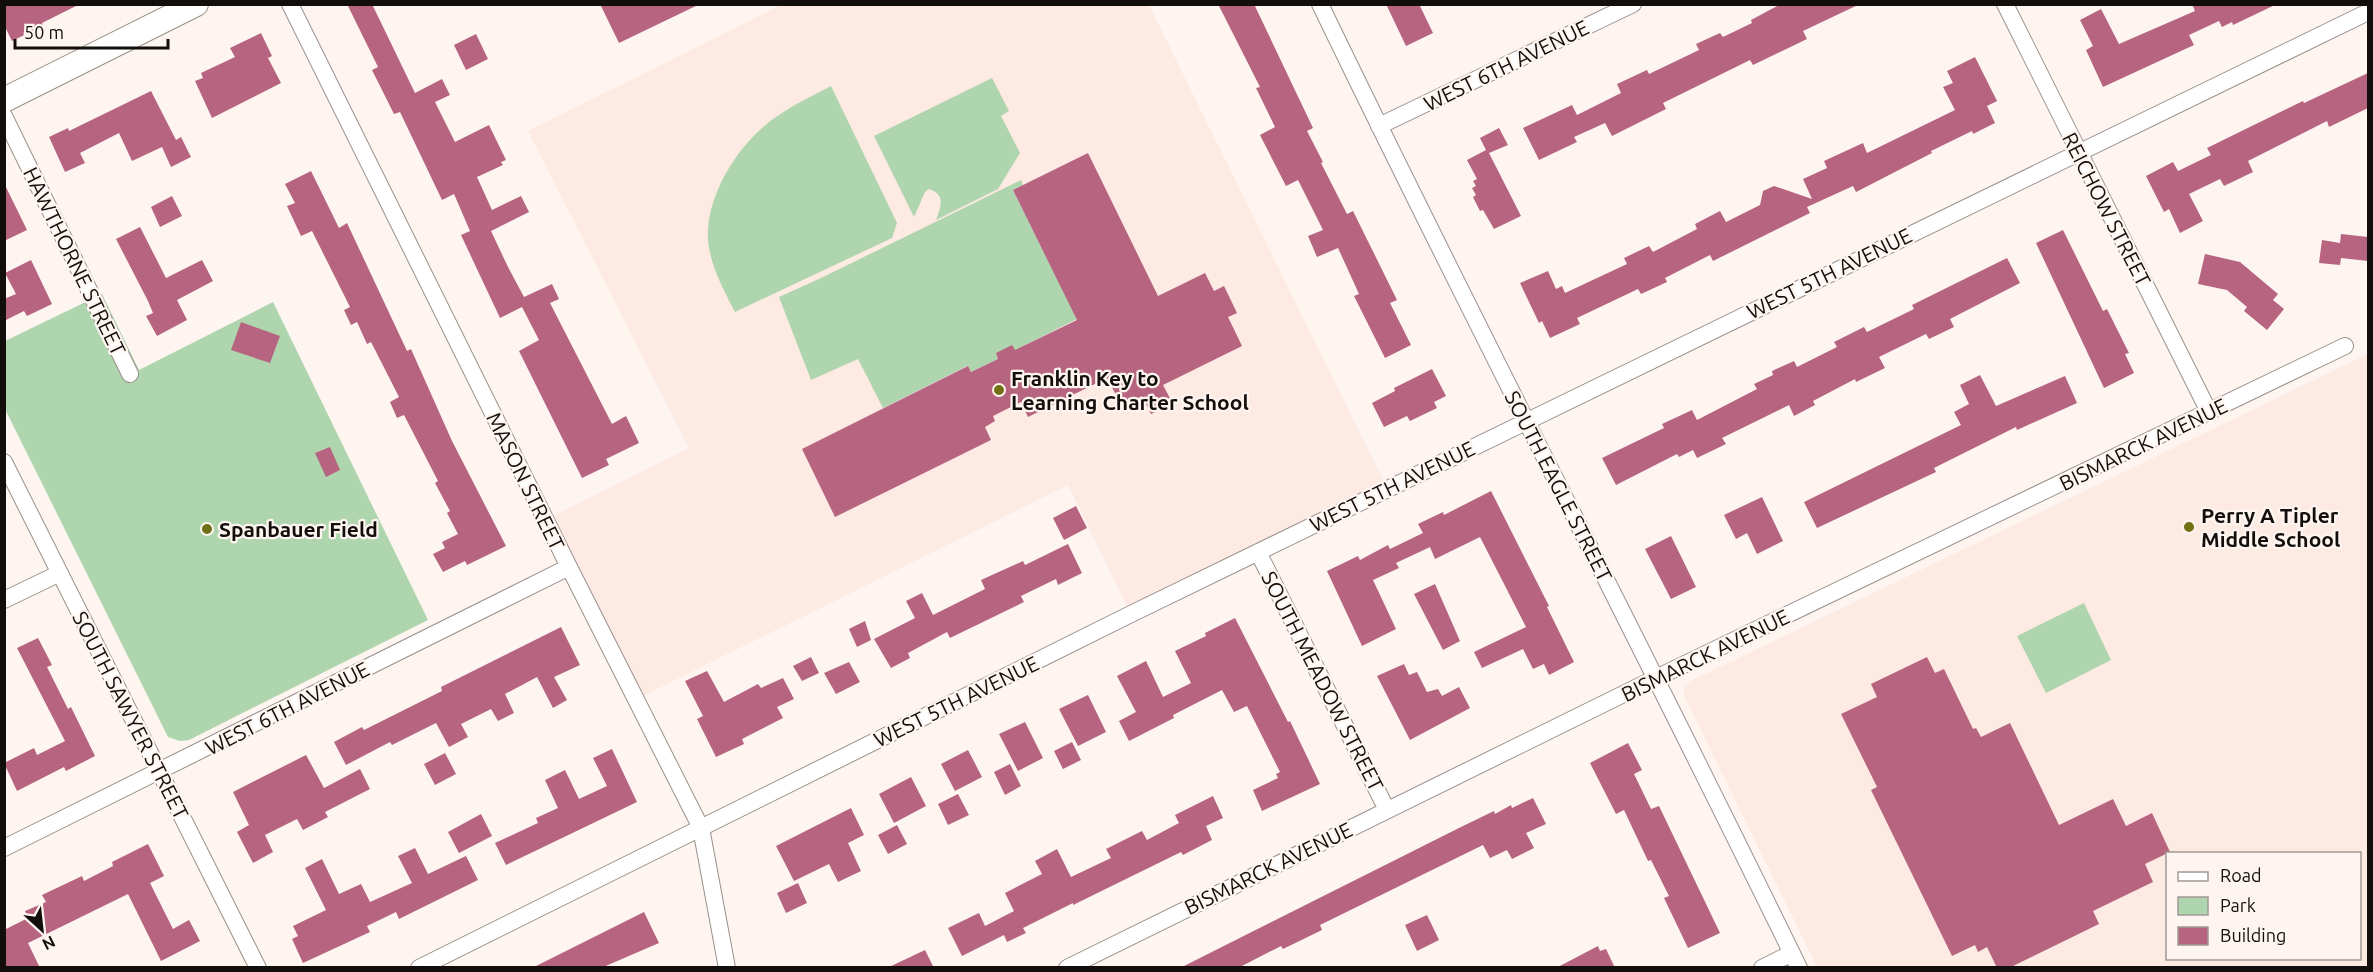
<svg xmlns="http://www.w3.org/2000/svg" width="2373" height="972" font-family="Ubuntu,sans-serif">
<rect width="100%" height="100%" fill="#fef5f1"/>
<path fill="#fdeae2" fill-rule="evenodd" d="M781,5h368l238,483 -256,126 -63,-129 -433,215 -90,-180 144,-72 -161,-317z
M2368,354v613h-551l-133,-271v-9l5,-5zM2168,854h192v104h-192z"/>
<path fill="#aed5ae" d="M992,78l17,33 -8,5 19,37 -22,36 -62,31c5,-14 10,-25 -7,-31l-4,3 -11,25 -40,-81z
M831,86l66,137 -5,15 -157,74c-13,-25 -29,-54 -27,-83 3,-43 35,-91 71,-114 16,-11 35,-20 52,-29z
M1021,180l2,5 -10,5 64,129 -62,31 -19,3 2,6 -27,13 -4,-6 -84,42 -25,-49 -47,21 -32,-83 42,-19z
M102,294l37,76 134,-68 155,318 -239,120 -9,1 -12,-4 -163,-328v-68z
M2084,603l27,57 -65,33 -29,-57z"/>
<path fill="#b6647f" d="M4,4h76l-38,19 1,3 -31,15 -8,-16z
M347,4h25l43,89 27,-14 8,16 -15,7 20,40 34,-17 17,35 -5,2 2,3 -26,12 15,33 29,-14 8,16 -38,19 17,36 16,30 28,-13 7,15 -9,4 62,121 14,-8 13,27 -33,16 3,6 -27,13 -63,-127 20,-11 -17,-33 -22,11 -39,-83 9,-4 -16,-37 -12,6 -42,-88 -6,2 -22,-44 6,-3z
M600,4h100l-81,39z
M1218,4h36l59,124 -6,3 16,31 -2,1 26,51 6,-3 44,89 -7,3 21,42 -26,13 -31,-62 5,-2 -21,-46 -21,9 -9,-21 15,-6 -25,-50 -12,6 -23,-45 -3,-6 15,-8 -19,-39 4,-1z
M1386,4h33l14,29 -27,13z
M1781,4h79l-57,27 4,8 -54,26 -3,-5 -87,43 3,6 -54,27 -7,-13 -31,14 3,5 -38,18 -16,-32 49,-23 5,10 44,-22 -4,-9 30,-14 2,4 50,-24 -3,-6 24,-11 3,4 29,-14 -1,-3z
M2192,4h85l-44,21 -1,-3 -10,5 -3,-6 -30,14 5,10 -91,42 -17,-37 7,-4 -13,-26 21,-11 18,35 76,-33z
M261,33l11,23 -4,2 13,25 -69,35 -17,-37 8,-3 -2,-5 34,-16 -5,-9z
M476,34l12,25 -22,11 -12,-25z
M1975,57l22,44 -10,5 8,17 -22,11 -1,-3 -41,20 1,2 -76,39 -3,-6 -46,21 3,6 -97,48 -3,-6 -45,23 2,4 -26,12 -3,-5 -61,29 3,6 -30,14 -8,-17 -3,2 -19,-40 28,-12 8,18 6,-3 3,7 62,-29 -3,-6 25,-12 4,6 44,-23 -2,-5 25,-13 6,11 34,-17 3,-14 11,-5 38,13 -9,-20 24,-11 -3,-7 39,-18 4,10 88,-43 -12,-23 10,-4 -6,-12z
M2368,73v35l-39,19 -2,-6 -79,40 5,11 -29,14 -4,-7 -31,15 14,27 -23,12 -11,-24 -5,3 -18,-36 27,-14 5,9 33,-16 -4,-7 96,-47 1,2z
M151,91l25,49 5,-3 10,20 -20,10 -9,-20 -30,14 -13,-28 -39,20 5,10 -20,9 -16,-35 19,-9 1,3z
M1499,128l9,17 -19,8 32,63 -27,13 -11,-19 -3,1 -7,-14 3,-2 -4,-7 4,-2 -3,-5 4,-2 -10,-19 19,-10 -6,-12z
M1088,153l70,143 47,-23 9,18 10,-5 13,27 -9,4 14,29 -79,39 10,19 -22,10 -9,-18 -20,10 -15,-28 -79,39 -7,-15 -28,14 2,5 -10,6 6,13 -156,77 -33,-68 166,-83 3,6 27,-13 -2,-6 16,-8 3,5 62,-30 -64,-130z
M311,171l28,57 8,-5 60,128 4,-2 41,92 54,105 -39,19 -2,-4 -22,11 -10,-18 12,-6 -3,-6 16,-8 -11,-21 3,-2 -15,-28 3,-2 -34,-66 -7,3 -7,-16 9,-5 -28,-55 -4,2 -10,-22 -6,3 -7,-15 6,-3 -38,-76 -11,5 -14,-30 8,-3 -10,-19z
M4,183l23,47 -23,11z
M172,196l10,20 -22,11 -9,-20z
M140,227l26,51 36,-18 11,21 -36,19 10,20 -30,16 -11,-20 7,-3 -5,-12 -32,-62z
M2063,230l40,81 4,-2 22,44 -4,1 9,19 -30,15 -68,-145z
M2341,234l27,3v24l-27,-3 -1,7 -21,-2 3,-23 18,3z
M2205,254l35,8 38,32 -5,6 11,9 -17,21 -23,-19 3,-4 -20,-17 -29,-6z
M2007,258l13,25 -70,36 4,8 -25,12 -3,-5 -47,23 6,11 -29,14 -1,-3 -42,22 2,4 -21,11 -5,-11 -67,33 4,6 -29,14 -4,-8 -14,7 -2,-3 -61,31 -14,-27 62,-30 -2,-4 30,-14 5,10 60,-31 -3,-5 19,-9 -1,-4 22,-10 3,6 40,-20 -3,-5 30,-15 3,5 47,-23 -2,-4z
M31,260l21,44 -25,12 -3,-5 -20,10v-22l12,-5 -11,-21z
M241,322l39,14 -10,27 -39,-13z
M1432,369l14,27 -12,6 3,6 -27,13 -3,-5 -23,11 -12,-24 23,-12 -1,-3z
M1980,375l16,31 69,-30 12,27 -60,27 -1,-3 -82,41 2,4 -119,56 -13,-26 157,-77 -7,-13 15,-8 -9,-19z
M330,447l10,23 -14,7 -11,-24z
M1491,491l58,115 -2,1 27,55 -25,13 -5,-11 -11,5 -10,-20 -41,19 -8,-16 52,-25 -46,-90 -45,22 -5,-12 -34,16 3,5 -26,12 23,49 -34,17 -35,-75 31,-15 2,4 28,-15 2,4 33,-16 -5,-9 25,-12 1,3z
M1762,497l21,44 -26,13 -10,-21 -11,6 -12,-24z
M1076,506l11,22 -23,12 -11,-22z
M1671,536l25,51 -25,12 -26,-50z
M1068,544l14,29 -24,12 -2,-6 -35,17 3,6 -74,36 -3,-6 -39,21 2,5 -19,10 -17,-29 41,-21 -9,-17 16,-8 11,22 52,-26 -4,-9 42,-19 2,4z
M1435,584l25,57 -17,9 -29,-56z
M1235,618l53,104 2,-1 30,63 -58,27 -9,-21 25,-12 -2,-4 4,-2 -33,-66 -13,6 -12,-22 -49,25 1,3 -45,23 -10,-20 17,-9 -19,-36 29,-15 17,36 28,-14 -16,-32 31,-15 -1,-3z
M865,621l6,19 -14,7 -8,-18z
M561,627l19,38 -26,12 13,23 -14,8 -16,-31 -32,17 9,19 -16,8 -7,-12 -30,15 7,13 -19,10 -13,-24 -44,22 -2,-3 -44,23 -12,-23 28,-15 2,3 78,-39 -1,-4z
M38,638l14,27 -5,2 21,42 3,-2 24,49 -29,15 -2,-4 -47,24 -13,-28 30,-15 3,7 28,-14 -48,-93z
M811,657l8,16 -17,8 -9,-15z
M1927,657l8,16 9,-4 29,60 3,-1 5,9 29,-14 49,102 54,-26 13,27 26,-13 18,39 -25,12 8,18 -60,29 6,13 -90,44h-12l-10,-21 -9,5 -3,-7 -23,11 -81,-166 6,-3 -36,-73 36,-17 -6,-13z
M849,662l11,20 -24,12 -12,-21z
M1404,664l5,11 8,-3 10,20 11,-3 4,7 17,-9 11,21 -60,32 -33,-64z
M707,671l17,31 34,-18 3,4 22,-10 11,21 -17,8 6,11 -41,21 2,5 -28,13 -19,-38 6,-3 -18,-35z
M1088,695l18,37 -28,14 -19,-37z
M1025,722l18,36 -25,13 -19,-37z
M1072,742l9,18 -18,9 -9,-18z
M1628,743l14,27 -8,4 17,35 8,-3 61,127 -32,15 -24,-50 5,-2 -18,-36 -3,1 -24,-51 -8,4 -26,-51z
M612,749l25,53 -131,63 -11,-22 43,-20 -2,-5 22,-10 -13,-28 20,-10 14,29 28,-13 -14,-28z
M968,750l14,27 -27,14 -14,-27z
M445,753l11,21 -21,11 -11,-21z
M306,755l18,33 36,-19 10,20 -45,23 3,5 -25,13 -6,-11 -32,16 8,17 -20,11 -16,-31 12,-7 -16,-33z
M1010,764l11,22 -16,9 -11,-23z
M911,777l15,29 -32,17 -15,-29z
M958,794l11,21 -21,10 -10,-21z
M1213,796l10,22 -17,8 6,14 -29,15 -2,-3 -108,53v-2l-50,25 3,5 -19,9 -3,-7 -42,21 -14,-28 31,-15 6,13 29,-15 -9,-18 37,-19 -7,-13 22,-12 14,28 40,-19 -5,-9 36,-18 5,9 32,-17 -4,-8z
M1533,798l13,26 -20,9 8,15 -22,11 -5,-9 -17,8 -7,-13 -163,80 2,5 -39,19 -2,-3 -43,22h-58l281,-141 33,-16 1,3 16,-9 1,3z
M851,808l13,27 -16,8 13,28 -23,11 -9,-18 -35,17 -18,-35z
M481,814l11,22 -33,17 -11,-21z
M897,825l10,19 -19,10 -10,-19z
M148,844l16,32 -14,7 23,46 16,-9 11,21 -39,20 -33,-67 -100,49 12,25h-36v-38l24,-12 -3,-7 21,-9 -4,-7 40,-19 2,5 29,-15 -1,-4z
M415,848l13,26 38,-18 12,24 -79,39 -3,-7 -29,14 3,6 -67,31 -11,-24 6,-3 -5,-10 33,-16 -21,-42 17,-9 17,35 22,-10 9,18 42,-19 -14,-27z
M798,883l9,20 -21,10 -9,-20z
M644,912l15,31 -58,25h-69z
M1427,915l12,25 -22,11 -12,-26z
M1598,946l2,5 6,-2 9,19h-59z
M925,950l9,18h-47z"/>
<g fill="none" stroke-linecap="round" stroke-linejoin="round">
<g stroke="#9a908b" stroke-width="18">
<path id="street" d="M290,4l279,563 132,261 26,140
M1320,4c156,324 322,641 479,964
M2005,4l204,408
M4,116l126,258
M1379,126l254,-122
M4,462l254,506
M1258,552l129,258
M4,600l56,-27
M4,848l565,-281
M419,968l712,-354 1237,-602
M1067,968l589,-290 689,-332
M1762,968l30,-15"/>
</g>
<g stroke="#9a908b" stroke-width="26">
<path id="secondary" d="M4,100l192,-96"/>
</g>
<use href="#street" stroke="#fff" stroke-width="16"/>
<use href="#secondary" stroke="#fff" stroke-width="24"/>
</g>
<g fill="#717014" stroke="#fef5f1" stroke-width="2">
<circle cx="999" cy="390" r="6"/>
<circle cx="2189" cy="527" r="6"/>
<circle cx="207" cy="529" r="6"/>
</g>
<g text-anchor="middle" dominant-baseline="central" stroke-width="4.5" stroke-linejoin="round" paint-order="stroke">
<g font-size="21" fill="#120e0c" stroke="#fef5f1">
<text transform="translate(1506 65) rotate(-26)">WEST 6TH AVENUE</text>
<text transform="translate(2107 209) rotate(63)">REICHOW STREET</text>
<text transform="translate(75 261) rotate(64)">HAWTHORNE STREET</text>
<text transform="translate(1829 273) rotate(-26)">WEST 5TH AVENUE</text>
<text transform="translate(2143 444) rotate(-26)">BISMARCK AVENUE</text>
<text transform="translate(526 481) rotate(64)">MASON STREET</text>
<text transform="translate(1392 486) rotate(-26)">WEST 5TH AVENUE</text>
<text transform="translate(1559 486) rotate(63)">SOUTH EAGLE STREET</text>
<text transform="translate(1705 655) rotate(-26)">BISMARCK AVENUE</text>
<text transform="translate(1323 681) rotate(63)">SOUTH MEADOW STREET</text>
<text transform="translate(956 701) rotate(-26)">WEST 5TH AVENUE</text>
<text transform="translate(287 708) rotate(-27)">WEST 6TH AVENUE</text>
<text transform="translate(131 715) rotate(63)">SOUTH SAWYER STREET</text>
<text transform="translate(1268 868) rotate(-26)">BISMARCK AVENUE</text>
</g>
<g font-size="21" font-weight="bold" fill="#120e0c" stroke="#fef5f1" text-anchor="start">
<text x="1011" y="378">Franklin Key to<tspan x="1011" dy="24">Learning Charter School</tspan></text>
<text x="2201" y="515">Perry A Tipler<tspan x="2201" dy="24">Middle School</tspan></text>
<text x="219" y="529">Spanbauer Field</text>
</g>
</g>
<rect width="2373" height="972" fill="none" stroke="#120e0c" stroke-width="12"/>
<rect x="2166" y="852" width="195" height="108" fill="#fef5f1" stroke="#a09995" stroke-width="1.5"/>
<rect x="2178" y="872" width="30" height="9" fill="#ffffff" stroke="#a09995" stroke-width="1.5"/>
<text x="2220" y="882" font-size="18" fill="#120e0c">Road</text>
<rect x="2178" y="897" width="30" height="18" fill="#aed5ae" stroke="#a09995" stroke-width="1.5"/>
<text x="2220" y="912" font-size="18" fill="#120e0c">Park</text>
<rect x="2178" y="927" width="30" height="18" fill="#b6647f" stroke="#a09995" stroke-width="1.5"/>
<text x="2220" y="942" font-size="18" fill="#120e0c">Building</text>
<g transform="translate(42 930) rotate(153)" stroke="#fef5f1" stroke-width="4.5" paint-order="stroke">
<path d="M0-4.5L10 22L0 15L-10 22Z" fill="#120e0c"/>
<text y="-9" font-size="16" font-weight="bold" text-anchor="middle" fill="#120e0c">N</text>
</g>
<path d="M15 39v9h153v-9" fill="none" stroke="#120e0c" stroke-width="3"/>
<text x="24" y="39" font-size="18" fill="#120e0c" stroke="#fef5f1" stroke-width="4.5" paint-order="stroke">50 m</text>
</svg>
